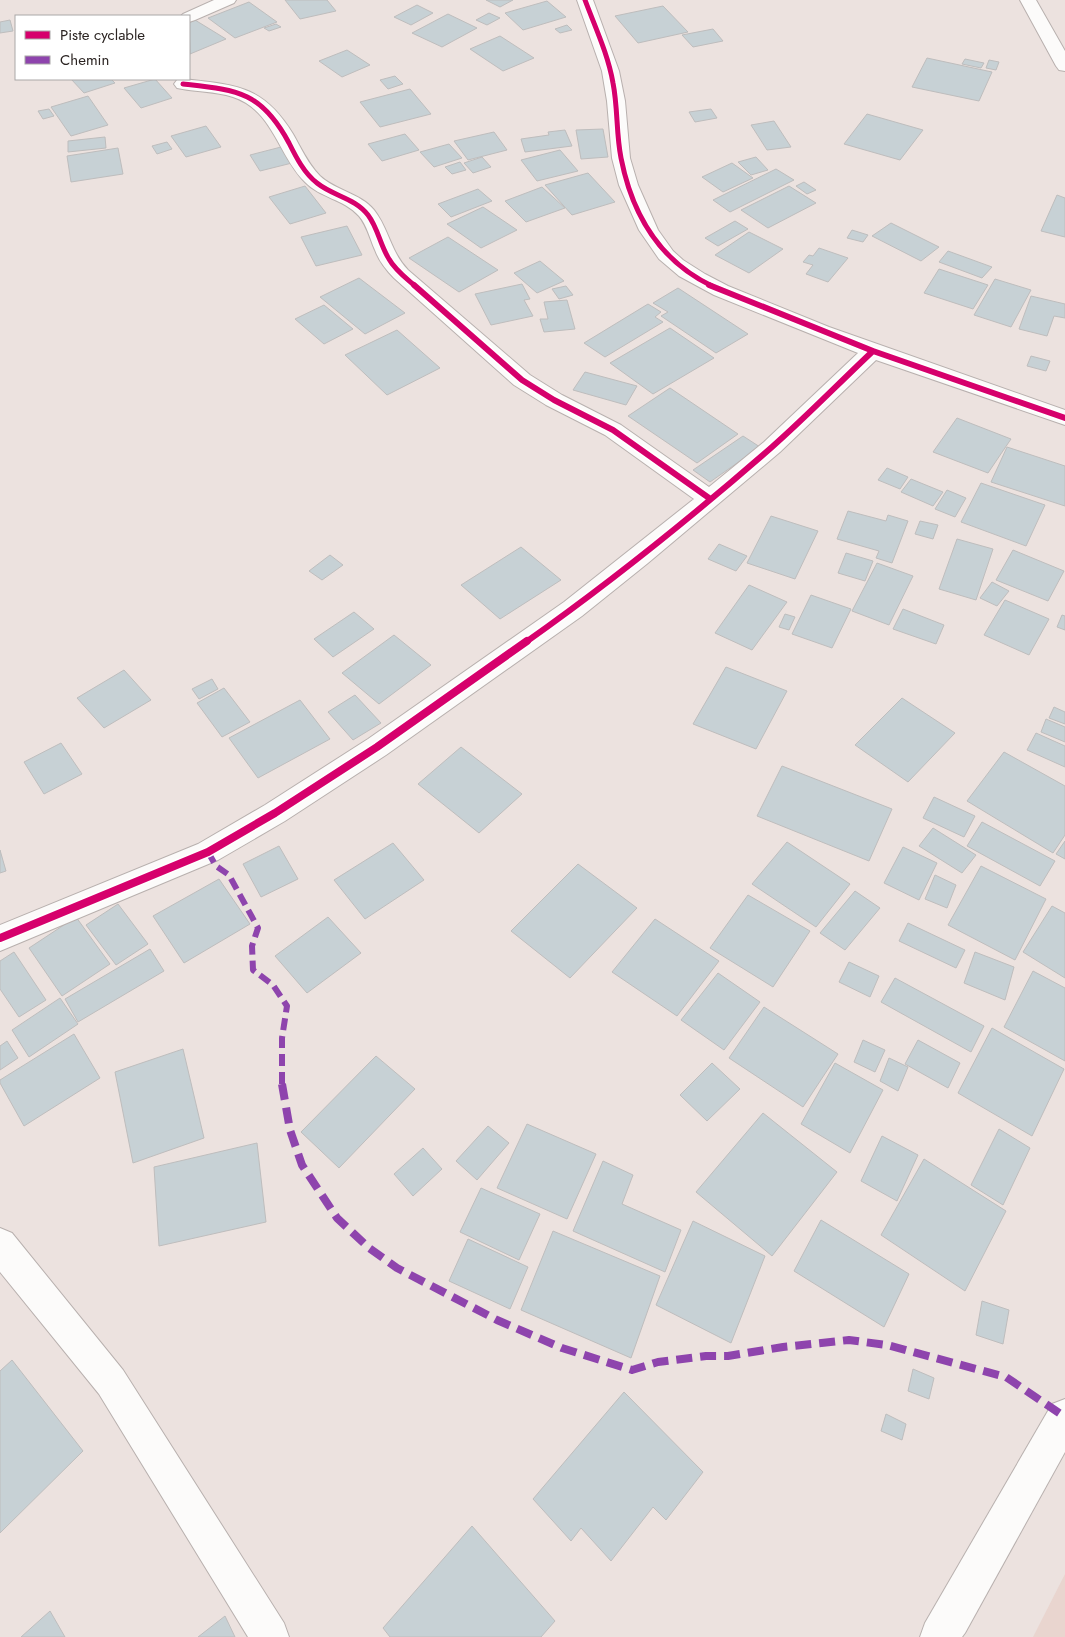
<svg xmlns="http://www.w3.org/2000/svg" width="1065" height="1637" font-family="Jost,sans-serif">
<rect width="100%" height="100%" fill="#ece2df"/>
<path fill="#e9d5cf" d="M1065,1574v63h-32z"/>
<path fill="#c7d1d5" stroke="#bebdbd" d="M285,0h42l9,11 -36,8z
M486,0h27l-13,7z
M547,1l19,16 -43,13 -18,-17z
M249,2l28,20 -42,16 -27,-20z
M417,5l16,8 -22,12 -17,-8z
M663,6l25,26 -50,11 -23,-27z
M489,13l11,5 -13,7 -11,-5z
M448,14l29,14 -35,19 -30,-14z
M10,20l3,11 -13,2v-11z
M195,20l31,19 -36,15 -1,-31z
M276,24l5,3 -12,4 -5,-3z
M567,25l5,5 -12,3 -5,-4z
M713,29l10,12 -30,6 -11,-12z
M500,36l34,22 -31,13 -33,-22z
M347,50l23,15 -28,12 -23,-16z
M927,58l65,14 -13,29 -67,-14z
M965,59l19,4 -3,5 -19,-4z
M989,60l10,2 -3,8 -10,-2z
M395,76l8,8 -15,5 -8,-9z
M71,79h40l4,4 -31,10z
M155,79l17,19 -31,10 -17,-20z
M410,89l21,25 -51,13 -20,-25z
M88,96l20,29 -37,11 -20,-29z
M49,109l5,7 -11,3 -5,-8z
M711,109l6,9 -22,4 -6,-10z
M867,114l56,16 -23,30 -56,-16z
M774,121l17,26 -24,3 -16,-25z
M206,126l15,21 -35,10 -15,-21z
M603,129l5,28 -27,2 -5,-29z
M565,130l7,16 -47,6 -4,-13 28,-4 -1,-3z
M494,132l13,18 -39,10 -14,-19z
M405,134l14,16 -37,11 -14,-17z
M105,137l1,11 -38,4v-11z
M167,142l5,7 -15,5 -5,-8z
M449,144l13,14 -28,9 -14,-15z
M281,147l11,16 -32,8 -10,-16z
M118,148l5,26 -52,8 -4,-26z
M560,150l18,21 -41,10 -16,-21z
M482,157l9,10 -18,6 -9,-10z
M756,157l12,13 -17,5 -13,-13z
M460,162l6,8 -14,4 -7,-7z
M732,163l21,15 -30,14 -21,-15z
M776,169l18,11 -64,32 -17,-12z
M588,173l27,29 -43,13 -27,-30z
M804,182l12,8 -9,4 -11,-8z
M305,186l21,27 -36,11 -21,-27z
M789,186l27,17 -48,25 -27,-18z
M542,187l23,21 -39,14 -21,-21z
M478,189l14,12 -41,16 -13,-13z
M1057,195l8,3v39l-24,-6z
M483,207l34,23 -36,18 -34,-24z
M735,221l13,8 -30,17 -13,-8z
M891,223l48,24 -18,14 -49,-25z
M347,226l15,29 -46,11 -15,-29z
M852,230l16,5 -5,7 -16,-4z
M749,232l34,17 -34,24 -34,-18z
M448,237l50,33 -39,22 -50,-34z
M819,248l29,10 -20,24 -22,-8 7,-9 -10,-3 6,-7 4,1z
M948,251l44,16 -10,11 -43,-16z
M540,261l24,20 -27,12 -23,-20z
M939,269l49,16 -15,24 -49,-16z
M359,278l46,35 -40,21 -45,-37z
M995,279l36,11 -20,37 -37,-12z
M522,284l8,15 -6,1 9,16 -42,9 -16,-31z
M566,286l7,9 -14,4 -7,-10z
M678,288l70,46 -32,19 -55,-37 7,-4 -15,-9z
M1031,296l34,8v14l-11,-2 -7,20 -28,-7z
M567,300l8,29 -31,3 -4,-13h8l-4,-17z
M648,304l13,8 -6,5 8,5 -58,35 -21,-14z
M324,305l29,24 -29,15 -29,-25z
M670,328l44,30 -61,36 -43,-31z
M397,330l43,38 -53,27 -42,-40z
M1031,356l19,5 -4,10 -19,-5z
M585,372l52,14 -11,19 -53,-15z
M670,388l68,46 -41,29 -69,-47z
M957,418l54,21 -23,34 -55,-21z
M743,436l17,11 -50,35 -17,-12z
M1007,447l58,19v40l-74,-24z
M887,468l21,9 -8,12 -22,-9z
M911,479l32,13 -10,14 -32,-14z
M981,483l64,22 -19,41 -65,-24z
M947,490l19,8 -11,19 -20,-8z
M848,511l38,10 2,-6 20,6 -16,42 -16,-5 3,-7 -42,-12z
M771,516l47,15 -23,48 -48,-16z
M920,521l18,4 -5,14 -18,-5z
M957,539l36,10 -17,51 -37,-11z
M719,544l28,12 -11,15 -28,-12z
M521,547l40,33 -61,39 -39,-34z
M1013,550l51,21 -16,30 -52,-21z
M846,553l27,8 -8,20 -27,-8z
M330,555l13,10 -21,15 -13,-9z
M877,563l36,13 -24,49 -37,-14z
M992,582l17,9 -12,15 -17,-8z
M749,585l38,17 -35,48 -37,-17z
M811,595l40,14 -19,39 -40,-14z
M1005,600l44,19 -20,36 -45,-20z
M903,609l41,16 -8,19 -43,-15z
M354,612l20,17 -41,28 -19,-18z
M785,614l10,3 -6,13 -10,-3z
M1062,615l3,1v14l-8,-3z
M394,635l37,30 -52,39 -37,-31z
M726,667l61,24 -31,58 -63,-25z
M124,670l27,30 -47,28 -27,-30z
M212,679l6,10 -19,10 -7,-10z
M224,688l26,34 -28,15 -25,-34z
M355,695l26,28 -28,17 -25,-28z
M902,698l53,35 -47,49 -53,-37z
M300,700l30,39 -72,39 -29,-40z
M1054,707l11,5v12l-16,-6z
M1046,719l19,8v15l-24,-10z
M1036,733l29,13v21l-38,-17z
M61,743l21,31 -38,20 -20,-32z
M461,747l61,47 -43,39 -61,-49z
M1004,752l61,34v49l-12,18 -86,-52z
M782,766l110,43 -23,52 -112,-45z
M934,797l41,19 -11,21 -41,-19z
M982,822l73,39 -15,25 -73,-40z
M933,828l43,27 -14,18 -43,-27z
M1065,841v18l-9,-5z
M787,842l63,42 -34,43 -64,-43z
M393,843l31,37 -59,39 -31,-39z
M279,846l19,33 -37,18 -18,-33z
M903,847l34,16 -18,37 -35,-17z
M0,850l6,21 -6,2z
M578,864l59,44 -67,70 -59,-47z
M981,866l65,33 -31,61 -67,-35z
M935,875l21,10 -9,23 -22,-9z
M219,879l31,45 -66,39 -31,-47z
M855,891l25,17 -35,42 -25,-17z
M748,895l62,36 -37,56 -63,-39z
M118,904l30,40 -32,21 -30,-40z
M1052,906l13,7v65l-42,-26z
M76,917l34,47 -48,32 -33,-48z
M328,917l33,36 -54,40 -32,-37z
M655,919l64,42 -42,55 -65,-44z
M908,923l57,27 -9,18 -57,-27z
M150,949l14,22 -86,51 -13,-23z
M14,952l32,48 -27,17 -19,-28v-28z
M975,952l39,15 -9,33 -41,-17z
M849,962l30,14 -9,21 -31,-15z
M1033,971l32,17v73l-61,-34z
M718,973l42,29 -36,48 -43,-30z
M895,978l89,48 -13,26 -90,-50z
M60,998l18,26 -49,33 -17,-27z
M764,1007l74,47 -35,53 -74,-49z
M992,1028l72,41 -32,67 -74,-43z
M74,1034l26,44 -76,48 -24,-43v-3z
M863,1040l22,10 -10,22 -21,-10z
M918,1040l42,23 -12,25 -43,-24z
M7,1041l11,17 -18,12v-24z
M183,1049l21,89 -71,25 -18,-91z
M376,1056l39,33 -76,79 -38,-36z
M889,1058l19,9 -10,24 -18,-10z
M712,1063l28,26 -33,32 -27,-26z
M835,1063l48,27 -33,63 -49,-29z
M763,1113l74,59 -65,84 -76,-64z
M527,1124l69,30 -29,65 -70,-31z
M488,1126l21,17 -32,37 -21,-19z
M999,1129l31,19 -27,57 -32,-20z
M882,1136l36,19 -21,46 -36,-20z
M257,1143l9,79 -107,24 -5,-79z
M423,1148l19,21 -29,27 -19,-22z
M924,1159l82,52 -41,80 -84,-56z
M603,1161l30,14 -11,29 59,26 -16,42 -92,-41z
M481,1188l59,26 -21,46 -59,-28z
M821,1220l88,54 -25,53 -90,-56z
M693,1221l72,35 -34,87 -75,-38z
M553,1231l107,45 -29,82 -110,-48z
M468,1239l60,28 -18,42 -61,-28z
M982,1301l27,9 -6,34 -27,-9z
M12,1360l71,91 -83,82v-162z
M913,1369l21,9 -5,21 -21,-8z
M624,1392l79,80 -37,48 -13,-13 -42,54 -30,-33 -10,13 -38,-42z
M886,1414l20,10 -4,16 -21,-9z
M472,1526l83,95 -14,16h-151l-7,-9z
M50,1611l15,26h-44z
M225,1616l10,21h-37z"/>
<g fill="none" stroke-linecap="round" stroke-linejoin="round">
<g stroke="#b8b0ae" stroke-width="2">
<path id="minor" d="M214,0h22l-2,3 -39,17 -6,2v-6h-8l2,-2z
M577,0h16l26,71 6,30 5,57 8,27 20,45 15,21 10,9 22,14 23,12 101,41 236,83v15l-189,-65 -96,92 -132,111 -66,53 -196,139 -101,66 -67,39 -218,91v-26l198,-81 67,-39 103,-66 196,-137 130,-103 -89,-64 -59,-30 -32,-20 -120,-107c-8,-8 -15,-17 -19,-28 -5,-11 -8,-25 -16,-34 -15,-17 -39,-18 -54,-34 -27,-27 -32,-72 -72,-85 -18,-6 -38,-5 -56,-9l-3,-4 3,-4 6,-1c53,6 80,6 110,55 8,14 15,30 27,42 16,15 40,17 54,34 15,19 17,43 34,60l122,105 32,20 59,30 88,62 55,-45 94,-89 -144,-58 -35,-19 -20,-17 -20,-29 -20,-45 -7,-27 -5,-57 -5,-30z
M1020,0h16l29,51v20l-6,-1 -3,-4z
M0,1228l12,5 111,137 161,253 5,14h-41l-149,-243 -99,-122z"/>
</g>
<g stroke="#b8b0ae" stroke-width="2">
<path id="major" d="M1065,1399v53l-100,181 -3,4h-42l5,-14 127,-219z"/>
</g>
<use href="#minor" fill="#fcfbfa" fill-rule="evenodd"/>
<use href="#major" fill="#fcfbfa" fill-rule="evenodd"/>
<path stroke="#8e44ad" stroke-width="6" stroke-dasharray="12 6" stroke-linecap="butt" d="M208,852l8,14 13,9 29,53 -6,18 1,24 20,15 14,21 -5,32v48"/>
<path stroke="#8e44ad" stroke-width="8" stroke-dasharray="16 8" stroke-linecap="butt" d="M282,1084l8,46 12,35 35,53 32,30 28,20 100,52 65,28 70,22 26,-8 48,-6h22l55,-9 66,-7 38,5 119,32 59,40"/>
<g stroke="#fff" stroke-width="7">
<path id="cycleway-far2" d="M585,0c10,27 23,54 28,83 5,25 3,50 8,75 11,56 39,103 91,128
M183,84c54,6 78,7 106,59 7,14 15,30 28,40 16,13 38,15 51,32 10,13 12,30 21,44 6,11 17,19 26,27"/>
</g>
<g stroke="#fff" stroke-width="9">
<path id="cycleway-far1" d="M414,285l108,95 32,20 59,30 96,68
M709,285l164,66
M526,642c85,-60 167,-126 246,-195 34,-30 67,-64 101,-96l192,67"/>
</g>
<g stroke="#fff" stroke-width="11">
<path id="cycleway" d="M0,938l208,-86 67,-39 102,-66 150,-106"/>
</g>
<use href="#cycleway-far2" stroke="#d6006c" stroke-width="5"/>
<use href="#cycleway-far1" stroke="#d6006c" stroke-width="6"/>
<use href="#cycleway" stroke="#d6006c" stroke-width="8"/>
</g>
<rect x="15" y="15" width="175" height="65" fill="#ffffff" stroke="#aaa7a7"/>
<rect x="25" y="31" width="25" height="8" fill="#d6006c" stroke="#aaa7a7"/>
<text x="60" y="40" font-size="15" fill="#2b2422">Piste cyclable</text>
<rect x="25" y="56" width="25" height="8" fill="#8e44ad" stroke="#aaa7a7"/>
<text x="60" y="65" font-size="15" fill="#2b2422">Chemin</text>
</svg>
